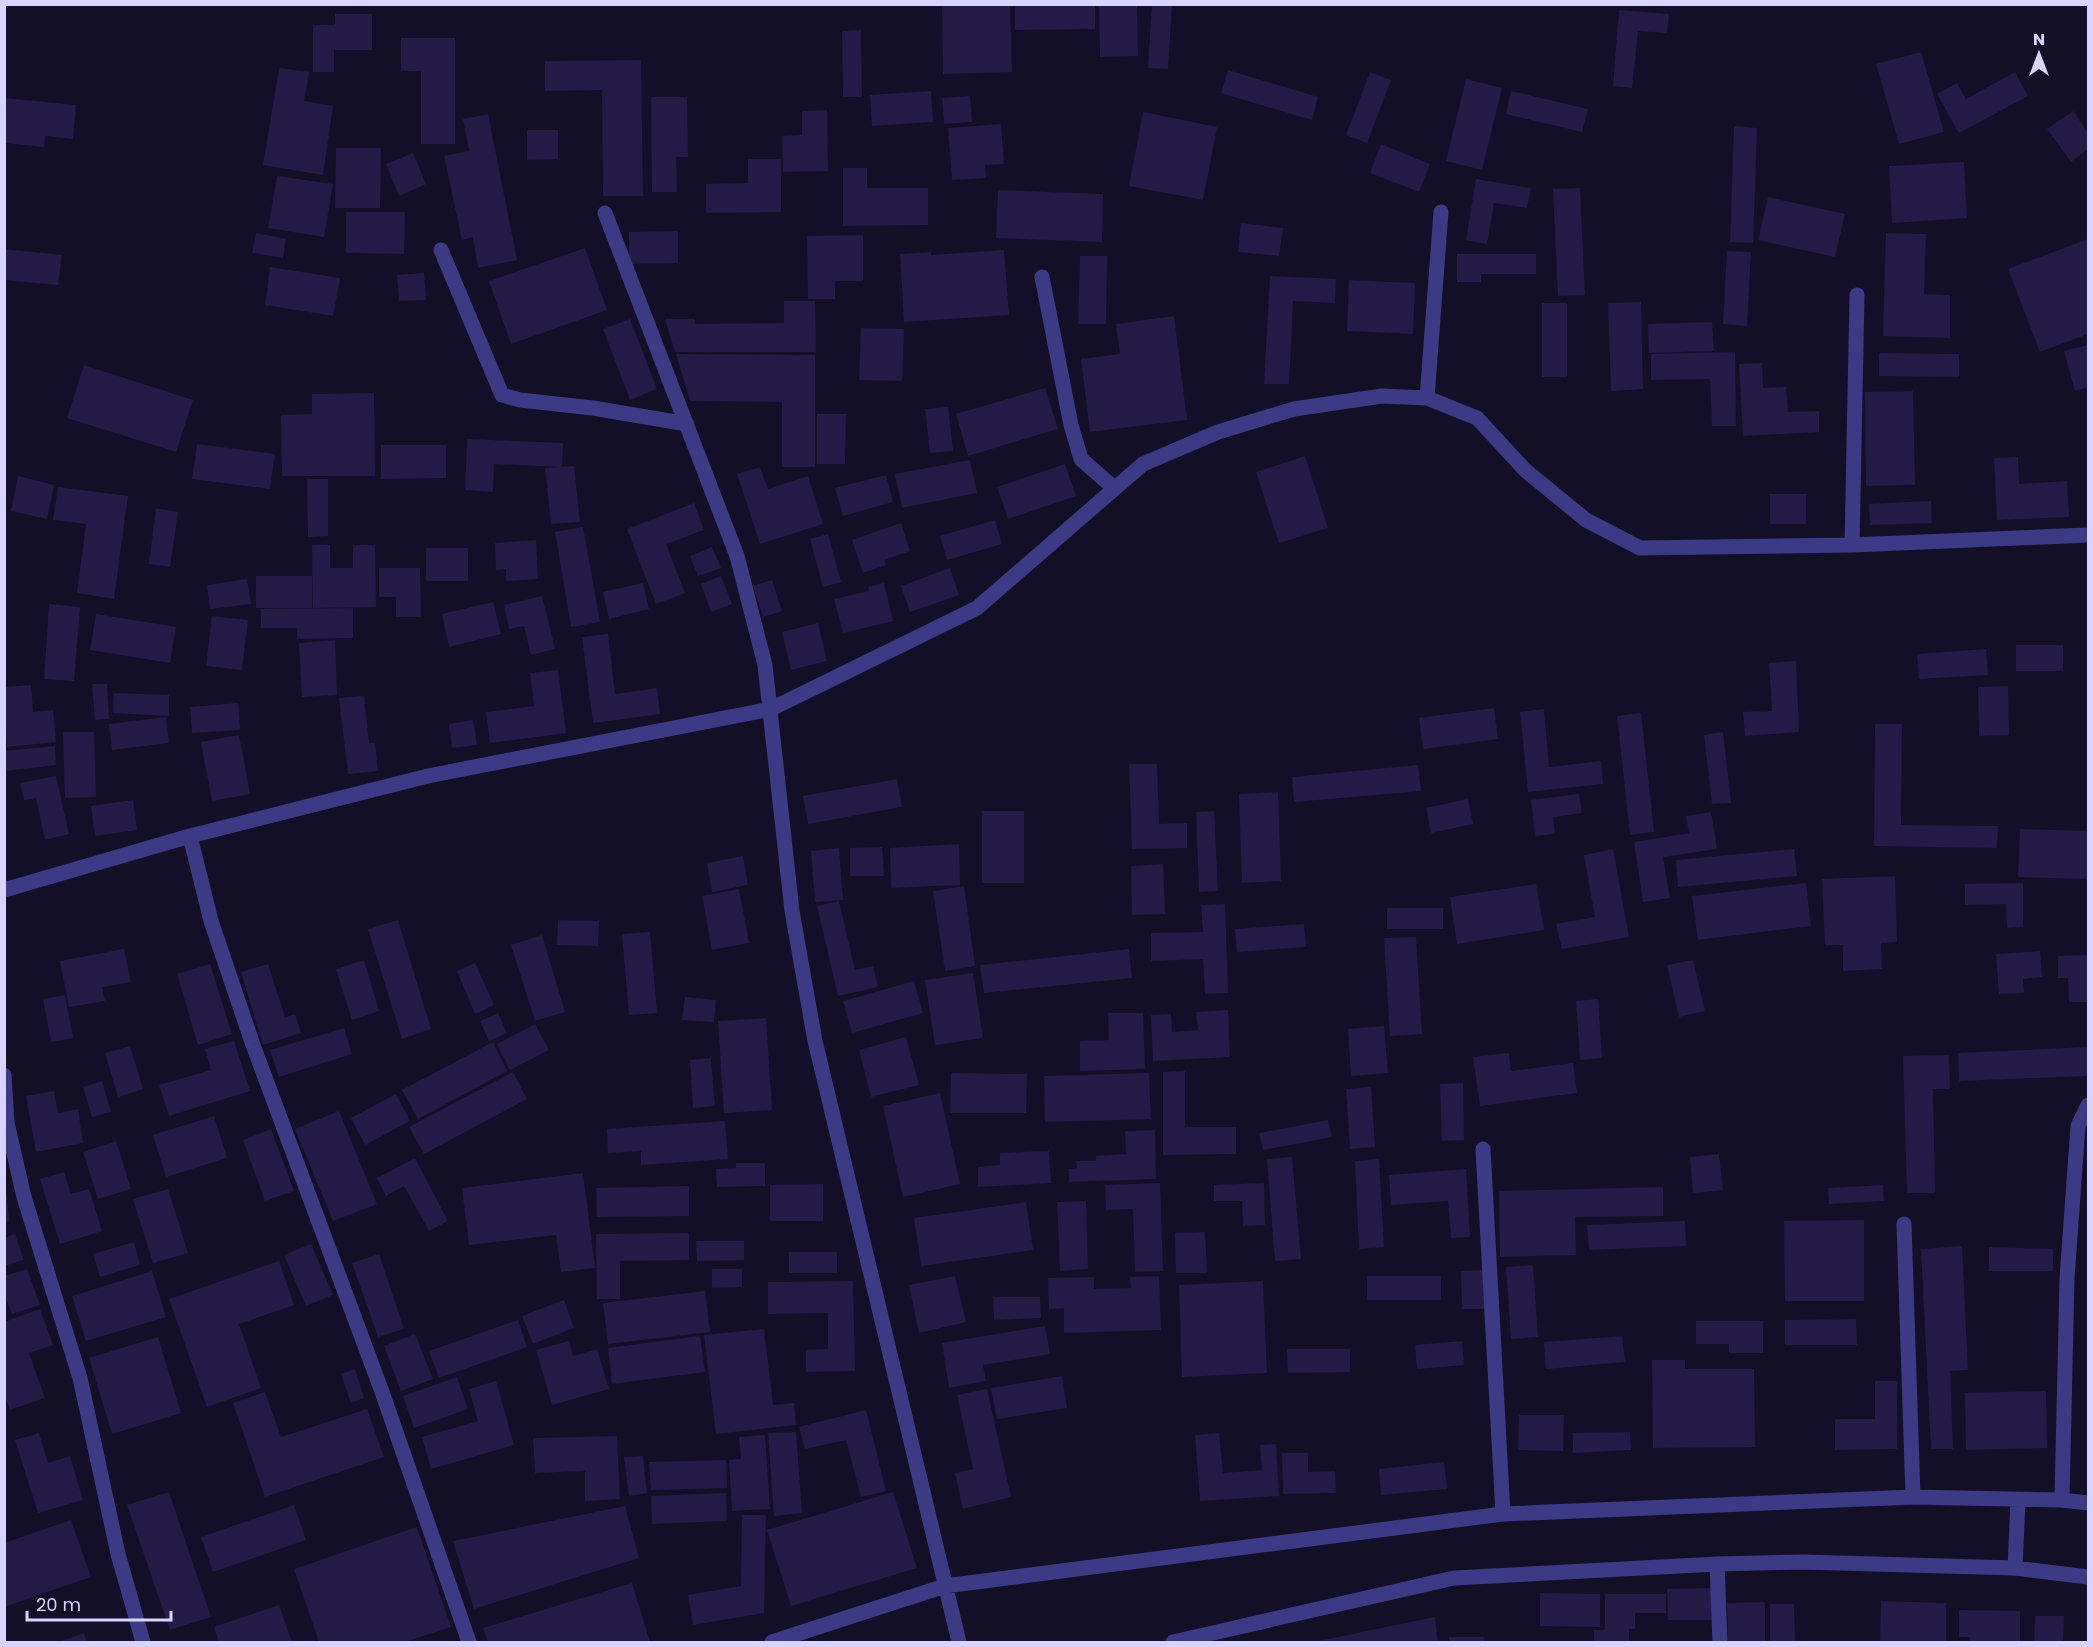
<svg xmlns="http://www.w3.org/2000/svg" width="2093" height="1647" font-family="Poppins,sans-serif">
<rect width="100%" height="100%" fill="#130f26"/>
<path fill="#241b47" d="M1010,4l2,68 -69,2 -1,-69z
M1015,4h80v25l-80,1z
M1152,4h20l-4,65 -20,-1z
M1099,5h38l1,51 -38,1z
M1619,10l50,4 -2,19 -29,-2 -6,57 -19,-2z
M335,14h37v36h-38v22h-21v-47h22z
M861,30l1,67h-19l-1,-66z
M401,38h54v106h-34v-73h-20z
M1921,52l23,80 -45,12 -23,-80z
M641,60l2,136h-40l-1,-106 -57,1v-30z
M279,68l30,4 -5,29 29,5 -10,69 -60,-10z
M1228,70l90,27 -6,23 -91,-27z
M1370,72l21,8 -24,63 -21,-8z
M2015,72l13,24 -69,37 -22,-39 20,-11 9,16z
M1466,79l36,9 -20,82 -36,-9z
M931,91l2,31 -61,4 -2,-31z
M1511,91l77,18 -6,23 -76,-18z
M970,96l2,26 -28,2 -2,-26z
M651,97h36l1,60h-12l1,35h-25z
M4,98l72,7 -3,34 -28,-3 -1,11 -40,-4z
M827,110l1,61 -45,1 -1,-36 20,-1v-24z
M2073,111l15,22v16l-17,13 -24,-33z
M1143,112l74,15 -14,73 -74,-14z
M488,114l29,146 -39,8 -5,-31 -11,3 -18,-84 25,-5 -6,-32z
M1001,124l3,40 -19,1 1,13 -34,2 -4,-52z
M1734,126l23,2 -4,115 -23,-1z
M527,130h31v29l-31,1z
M1381,144l49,20 -11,28 -49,-19z
M336,148h45l-1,60h-45z
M413,153l13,31 -27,12 -13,-32z
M748,159h33v53l-75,1v-29l42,-1z
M1964,162l3,56 -75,5 -3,-57z
M843,168h24v20h61v37l-85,1z
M277,176l56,8 -9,53 -56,-9z
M1476,179l55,9 -4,20 -33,-5 -7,41 -21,-4z
M1580,188l5,107 -27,1 -5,-107z
M998,190l105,4 -1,48 -106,-4z
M1768,197l77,17 -10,43 -77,-17z
M346,212h59l-1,42 -58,-1z
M1241,223l42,5 -4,28 -41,-4z
M678,231v32l-49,1v-32z
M256,233l30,6 -3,19 -31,-5z
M1886,233l40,1 -2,60 26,1v43l-67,-2z
M863,235v46h-28v18h-27l-1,-63z
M2088,239v95l-48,18 -32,-83z
M585,248l22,62 -96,34 -22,-63z
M4,249l58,6 -4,30 -54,-5z
M1004,250l5,65 -105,7 -4,-68 31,-2v3z
M1727,251l24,1 -4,74 -24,-2z
M1457,254h79v20h-55v8h-24z
M1080,256h27l-1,68h-28z
M270,267l70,11 -7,38 -68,-11z
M424,273l2,27 -27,1 -2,-26z
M1270,276l66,3 -1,24 -42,-2 -4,83h-25z
M1349,280l66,3 -2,51 -66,-3z
M784,301h31l1,51h-141l-10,-33h30v5l89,-1z
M1641,302l2,87 -32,2 -3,-88z
M1542,303h25v74h-25z
M1174,316l13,104 -97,12 -9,-73 39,-5 -4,-30z
M630,319l27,70 -27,11 -27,-71z
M1712,322l2,29 -65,2 -1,-29z
M861,328l43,1 -2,52 -43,-1z
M2088,345v42l-13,4 -11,-40z
M1735,352l1,74h-24l-2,-47 -59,1v-26z
M1879,353l80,1v23l-80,-1z
M676,354l139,1v112h-33v-65l-92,-1z
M1762,363l1,25 23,-1 2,25 31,-1v21l-76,4 -4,-72z
M84,365l109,35 -17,52 -109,-34z
M1045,388l13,41 -90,27 -12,-42z
M1913,391l2,94 -49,1 -1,-94z
M374,393l1,83h-93l-1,-61 31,-1v-20z
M948,407l5,44 -23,2 -5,-44z
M817,414h29l-1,50h-28z
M467,439l96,4 -1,24 -68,-3 -1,28 -28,-2z
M197,444l78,10 -5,35 -78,-10z
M381,445h65v33l-65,1z
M1305,456l23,72 -49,15 -23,-71z
M2018,457l1,27 48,-3 2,36 -72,3 -3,-62z
M970,460l7,33 -75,15 -7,-34z
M1065,464l11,32 -68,23 -11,-32z
M574,466l6,56 -29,2 -6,-56z
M760,467l8,22 40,-13 15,48 -63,20 -23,-70z
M886,475l7,27 -50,14 -8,-28z
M18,476l36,9 -7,34 -36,-8z
M307,479h21v57l-20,1z
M58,487l70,9 -14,103 -37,-6 9,-69 -33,-4z
M1770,494h36v30h-36z
M1931,501l1,22 -62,2 -1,-21z
M694,503l10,27 -38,14 19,49 -29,11 -29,-75z
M156,508l22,4 -8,55 -21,-3z
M995,520l7,24 -55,16 -7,-24z
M901,523l9,28 -26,9 2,5 -23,8 -11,-33z
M583,527l17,95 -29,5 -16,-95z
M828,534l13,48 -18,5 -13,-48z
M536,540l2,39 -32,2v-12l-10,1 -1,-27z
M312,545h18v23h23v-23h22l1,62 -63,1z
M712,547l9,21 -23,8 -8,-20z
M426,548h42v33h-42z
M379,568h41l1,49h-25v-20h-17z
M950,568l9,27 -49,17 -9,-26z
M256,576h56v32h-56z
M721,576l11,28 -21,8 -10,-28z
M247,579l4,25 -41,5 -3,-24z
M772,580l10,31 -19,6 -10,-31z
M643,583l6,26 -40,10 -6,-27z
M884,583l9,38 -50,12 -9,-34 35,-8 -1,-4z
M542,596l13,53 -24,6 -7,-29 -15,3 -5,-24z
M493,602l8,32 -52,13 -7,-33z
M49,604l31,3 -6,74 -30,-2z
M353,608v30l-56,1v-11h-36v-19z
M96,614l80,13 -6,36 -80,-13z
M212,616l36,4 -6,50 -36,-4z
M818,623l9,38 -36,9 -9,-38z
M608,634l7,60 42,-6 3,26 -67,9 -11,-86z
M335,640l2,55 -35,2 -3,-54z
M2016,645h47v26h-47z
M1986,649l2,26 -69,4 -2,-25z
M1796,661l3,71 -54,4 -2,-24 29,-1 -3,-48z
M558,670l8,63 -76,10 -4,-31 48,-6 -4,-33z
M92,684h15l2,35 -14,1z
M31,685l2,27 20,-2 3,32 -49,5 -3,-60z
M2008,686l1,49 -30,1 -1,-49z
M114,693l55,2v21l-56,-3z
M364,696l5,47h6l3,28 -30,3 -9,-76z
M238,703l2,27 -48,3 -2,-26z
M1494,708l4,31 -75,10 -4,-31z
M1544,709l5,58 52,-6 2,23 -75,8 -8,-80z
M1641,713l13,119 -24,3 -13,-119z
M166,717l3,26 -57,7 -3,-26z
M473,720l4,25 -25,3 -3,-24z
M1875,724h27l-1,101 97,1 -1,22 -123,-2z
M63,732h31l2,65 -31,1z
M1723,732l8,71 -19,1 -8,-69z
M239,735l11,59 -38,7 -11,-59z
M55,746l1,19 -52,6v-20z
M1129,764h28l2,60 28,-1v25l-55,1z
M1418,765l3,26 -127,11 -2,-25z
M56,776l13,58 -24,6 -9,-42 -12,2 -4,-17z
M897,779l5,28 -94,17 -5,-28z
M1278,792l3,89 -39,2 -3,-89z
M1579,794l3,19 -29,4 2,17 -20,2 -4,-36z
M1468,799l5,25 -42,9 -5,-25z
M133,800l4,30 -42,6 -4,-30z
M982,811h42v72h-42z
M1214,811l4,80 -19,1 -3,-80z
M1711,812l6,37 -54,8 7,41 -27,4 -9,-60 55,-9 -3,-17z
M2020,829l68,2v48l-70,-2z
M959,844l1,41 -69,3 -1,-40z
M882,847l2,29h-34v-28z
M839,848l4,52 -28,2 -4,-51z
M1613,849l16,88 -67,12 -6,-25 39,-7 -11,-62z
M1794,849l3,27 -119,11 -2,-27z
M743,856l5,29 -36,7 -5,-29z
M1163,864l2,50 -33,1 -1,-49z
M1895,876l2,66 -16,1 1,26 -39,2v-26h-18l-3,-66z
M1806,883l5,43 -113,14 -6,-44z
M2023,883v44l-16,1 -1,-24 -41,1v-21z
M1536,884l8,46 -87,14 -7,-47z
M964,886l11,80 -30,5 -12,-80z
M739,889l10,54 -37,7 -10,-54z
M839,901l16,69 18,-4 5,21 -40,9 -21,-90z
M1225,904l3,89 -23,1 -2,-35 -52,2v-28l52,-1 -2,-27z
M1387,908h56v21h-56z
M398,920l33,109 -29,10 -34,-110z
M558,920l41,1 -1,25 -41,-1z
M1304,924l2,23 -69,5 -2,-23z
M650,932l7,81 -28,2 -7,-81z
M542,935l23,77 -30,9 -24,-76z
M1416,937l6,97 -32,2 -6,-98z
M124,949l7,33 -29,5 3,14 -36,6 -9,-46z
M1129,949l3,29 -148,15 -4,-28z
M2040,951l2,26 -19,2 1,14 -25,1 -3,-40z
M2088,955v47h-19l-1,-24h-10v-22z
M364,960l15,51 -27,9 -16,-51z
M1693,960l12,51 -26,6 -12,-52z
M475,963l19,42 -19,9 -18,-43z
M210,964l22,70 -34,11 -21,-71z
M268,964l17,53 10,-3 6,19 -38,12 -22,-73z
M973,973l10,65 -48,7 -10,-65z
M914,981l9,32 -71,20 -9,-32z
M65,995l8,43 -22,4 -8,-43z
M685,997l31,3 -2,22 -32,-2z
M1598,999l4,59 -22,2 -4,-59z
M1228,1010l2,47 -77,4 -2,-46 20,-1 1,18 26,-2 -2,-18z
M498,1013l9,20 -18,8 -9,-20z
M1108,1013h35l2,56 -65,2v-30l29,-1z
M766,1018l6,92 -48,3 -6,-92z
M535,1024l14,26 -39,20 -13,-26z
M1384,1026l4,47 -37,3 -3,-47z
M344,1028l8,26 -73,23 -9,-27z
M906,1037l13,48 -48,12 -12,-47z
M234,1041l16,50 -81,25 -10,-31 52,-15 -6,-21z
M493,1042l14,29 -89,48 -16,-29z
M130,1046l13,43 -25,8 -13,-44z
M2087,1047l1,29 -129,5 -1,-28z
M1509,1053l2,18 62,-8 4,30 -97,13 -7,-49z
M1949,1055l1,34h-17l2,104h-28l-4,-137z
M711,1058l4,48 -22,2 -3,-48z
M1185,1071v56h51v27l-73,1v-83z
M513,1072l14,27 -103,55 -15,-27z
M951,1073l76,1 -1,39h-76z
M1149,1073l2,46 -106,3 -1,-46z
M102,1081l9,31 -19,5 -9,-30z
M1463,1083l1,57 -22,1 -2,-57z
M1371,1087l4,60 -25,2 -4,-60z
M54,1091l4,22 20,-4 5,34 -47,9 -10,-56z
M940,1093l20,91 -57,13 -20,-91z
M396,1094l14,27 -45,24 -14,-27z
M339,1111l38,93 -44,17 -38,-92z
M214,1116l13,42 -61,19 -13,-42z
M1328,1120l4,17 -69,13 -4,-17z
M725,1121l3,38 -87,6v-14l-33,2 -1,-24z
M271,1129l23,62 -29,10 -22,-61z
M1155,1130l1,49 -87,3v-13l8,-1 -1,-7h20v-5l30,-2 -1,-23z
M116,1141l15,48 -33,10 -15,-47z
M1049,1151l2,32 -73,4v-20l22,-2v-12z
M1719,1154l4,36 -30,3 -3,-36z
M1292,1157l9,102 -26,2 -8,-102z
M415,1158l33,63 -19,10 -25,-45 -18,10 -9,-18z
M1379,1159l5,88 -25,2 -4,-88z
M736,1163h29v23l-48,1 -1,-18 20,-1z
M1466,1169l4,68 -19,1 -3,-37 -57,4 -2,-30z
M64,1172l7,22 18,-5 13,42 -42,13 -20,-65z
M583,1173l12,95 -34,4 -5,-37 -87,10 -7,-57z
M1160,1183l3,88 -28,1 -2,-63 -27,1 -1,-25z
M1264,1183l1,42 -22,1 -1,-25h-28v-16z
M823,1184v37h-53v-36z
M1883,1185l1,16 -55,3 -1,-16z
M689,1186v30l-92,1 -1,-29z
M1663,1187v29l-88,1 1,38 -76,2 -1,-66z
M168,1189l20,64 -35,10 -20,-64z
M4,1196h3l2,25 -5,1z
M1086,1201l2,68 -28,2 -3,-69z
M1026,1202l7,48 -112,16 -7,-48z
M1864,1220v81h-79l-1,-80z
M1685,1221l1,25 -97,4 -2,-25z
M1205,1232l2,41h-31l-1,-40z
M689,1233v27l-69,1v38h-23l-1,-65z
M15,1234l9,26 -20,6v-28z
M696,1241h48v19l-47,1z
M134,1242l6,23 -40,12 -7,-23z
M311,1244l22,51 -27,11 -22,-51z
M1962,1246l6,124 -18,1 3,78h-22l-10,-200z
M1989,1247l64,2v22h-64z
M789,1252h48v21h-48z
M379,1254l25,75 -26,8 -26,-74z
M279,1261l15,44 -55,19 22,64 -54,19 -38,-108z
M1533,1265l5,72 -27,2 -5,-72z
M27,1269l13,36 -28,9 -8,-21v-17z
M712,1269h30v18l-30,1z
M1484,1270v39h-22l-1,-38z
M152,1271l14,46 -80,24 -14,-45z
M955,1276l11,46 -47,11 -10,-48z
M1159,1276l2,54 -97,3v-25l-15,1 -1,-31 46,-1v12l37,-1 -1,-11z
M1367,1276h74v24h-74z
M853,1281l2,90 -49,1v-22l22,-1v-36l-60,1v-32z
M1263,1281l4,92 -85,4 -3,-92z
M705,1291l5,41 -102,12 -5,-41z
M993,1297h47l1,21 -47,2z
M564,1300l10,28 -41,16 -11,-28z
M40,1309l13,36 -24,8 16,45 -35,12 -6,-16v-72z
M1856,1319l1,26h-72v-25z
M518,1320l9,27 -88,31 -10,-27z
M1696,1321h67v32h-34v-9h-33z
M1045,1326l5,28 -67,11 3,16 -37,7 -7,-45z
M764,1329l9,76 21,-2 2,22 -80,9 -12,-99z
M415,1334l18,45 -32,12 -17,-45z
M700,1336l5,36 -93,12 -4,-36z
M1622,1336l3,26 -79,7 -2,-27z
M158,1337l23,76 -69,21 -23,-76z
M569,1341l4,15 24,-7 12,40 -57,16 -16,-55z
M1462,1341l2,24 -47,4 -2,-24z
M1287,1349h63v23l-62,1z
M1652,1360h33v9h69l1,78 -102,1z
M355,1369l9,29 -13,5 -10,-29z
M1062,1376l5,32 -70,11 -6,-31z
M457,1377l11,32 -54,19 -11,-32z
M496,1381l18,64 -83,24 -9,-32 56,-16 -9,-32z
M1875,1381h22v68l-62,1v-31h40z
M987,1389l24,108 -48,12 -8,-36 18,-4 -16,-74z
M2046,1391l1,57 -81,2 -1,-57z
M265,1392l16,45 86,-28 17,48 -119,40 -32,-94z
M866,1410l20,81 -25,6 -15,-57 -41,9 -6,-22z
M1519,1415h45l-1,36 -45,-1z
M796,1432l6,81 -28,3 -6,-83z
M1630,1432l1,18 -58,3v-20z
M39,1433l9,30 22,-7 13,44 -45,13 -23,-73z
M1219,1433l4,40 39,-3 -2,-25 16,-1 3,52 -79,5 -5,-66z
M765,1435l5,74 -38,2 -3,-51 12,-1 -2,-22z
M617,1436l3,63 -35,2v-30l-50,2 -2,-35z
M1282,1453h26v19l27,-1 1,22 -53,1z
M643,1456l4,37 -18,3 -5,-39z
M726,1460l1,28 -76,2 -2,-28z
M1444,1462l3,27 -66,6 -2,-26z
M169,1492l42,125 -41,13 -43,-125z
M893,1492l24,76 -126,38 -24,-76z
M726,1493l1,28 -75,3 -1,-28z
M294,1505l12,35 -93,32 -12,-35z
M625,1506l14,52 -165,51 -21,-68z
M742,1515h24l-2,98 -71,12 -5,-30 53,-9z
M71,1520l20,57 -87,30v-64z
M417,1527l34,100 -46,15h-86l-25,-73z
M632,1583l18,59h-162l-5,-14z
M1712,1588v32h-44l-1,-31z
M1540,1593l60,1v33l-60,-1z
M1605,1594h61v19h-31v16h-6v13h-35v-12h11z
M1881,1601l65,2v39h-66z
M1765,1602v40h-37l-1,-39z
M1770,1604h24l1,38h-25z
M279,1605l13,37h-73l-5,-15z
M1959,1610l61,1v31h-50v-5h-11z
M2035,1616h29l-1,26h-29z
M1435,1617l3,25h-120v-1z
M84,1633l3,9h-28z
M1449,1637h35v5h-35z"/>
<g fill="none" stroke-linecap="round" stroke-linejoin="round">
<path stroke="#3d3a85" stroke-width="15" d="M605,213l132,343 28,109 27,246 23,130 144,601
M441,250l61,145 18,5 73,8 94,16
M1042,277l29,148 10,34 33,29
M1427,398l14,-186
M1852,545l5,-250
M190,836l21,85 42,124 128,344 88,253
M4,890l186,-54 238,-60 343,-67 206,-101 166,-144 75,-32 76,-23 88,-13 45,2 50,20 48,52 61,50 54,28 212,-3 236,-10
M4,1075l3,48 17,74 56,181 38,176 25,88
M1483,1149l20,365
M1904,1224l9,273
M2062,1500l5,-222 11,-152 10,-21
M1717,1564l3,78
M2015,1568l3,-68
M772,1642l173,-56 558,-72 410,-17 149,3 26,3
M1173,1642l281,-64 263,-14 86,-2 212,6 73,9"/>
</g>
<rect width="2093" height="1647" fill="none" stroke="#d9d4ff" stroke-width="12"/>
<g transform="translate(2039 54)" stroke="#130f26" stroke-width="4.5" paint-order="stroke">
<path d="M0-4.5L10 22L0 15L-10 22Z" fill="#d9d4ff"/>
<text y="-9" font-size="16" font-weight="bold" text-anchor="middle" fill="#d9d4ff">N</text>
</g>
<path d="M27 1611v9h144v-9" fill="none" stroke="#d9d4ff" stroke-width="3"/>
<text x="36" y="1611" font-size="18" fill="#d9d4ff" stroke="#130f26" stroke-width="4.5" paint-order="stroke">20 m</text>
</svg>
